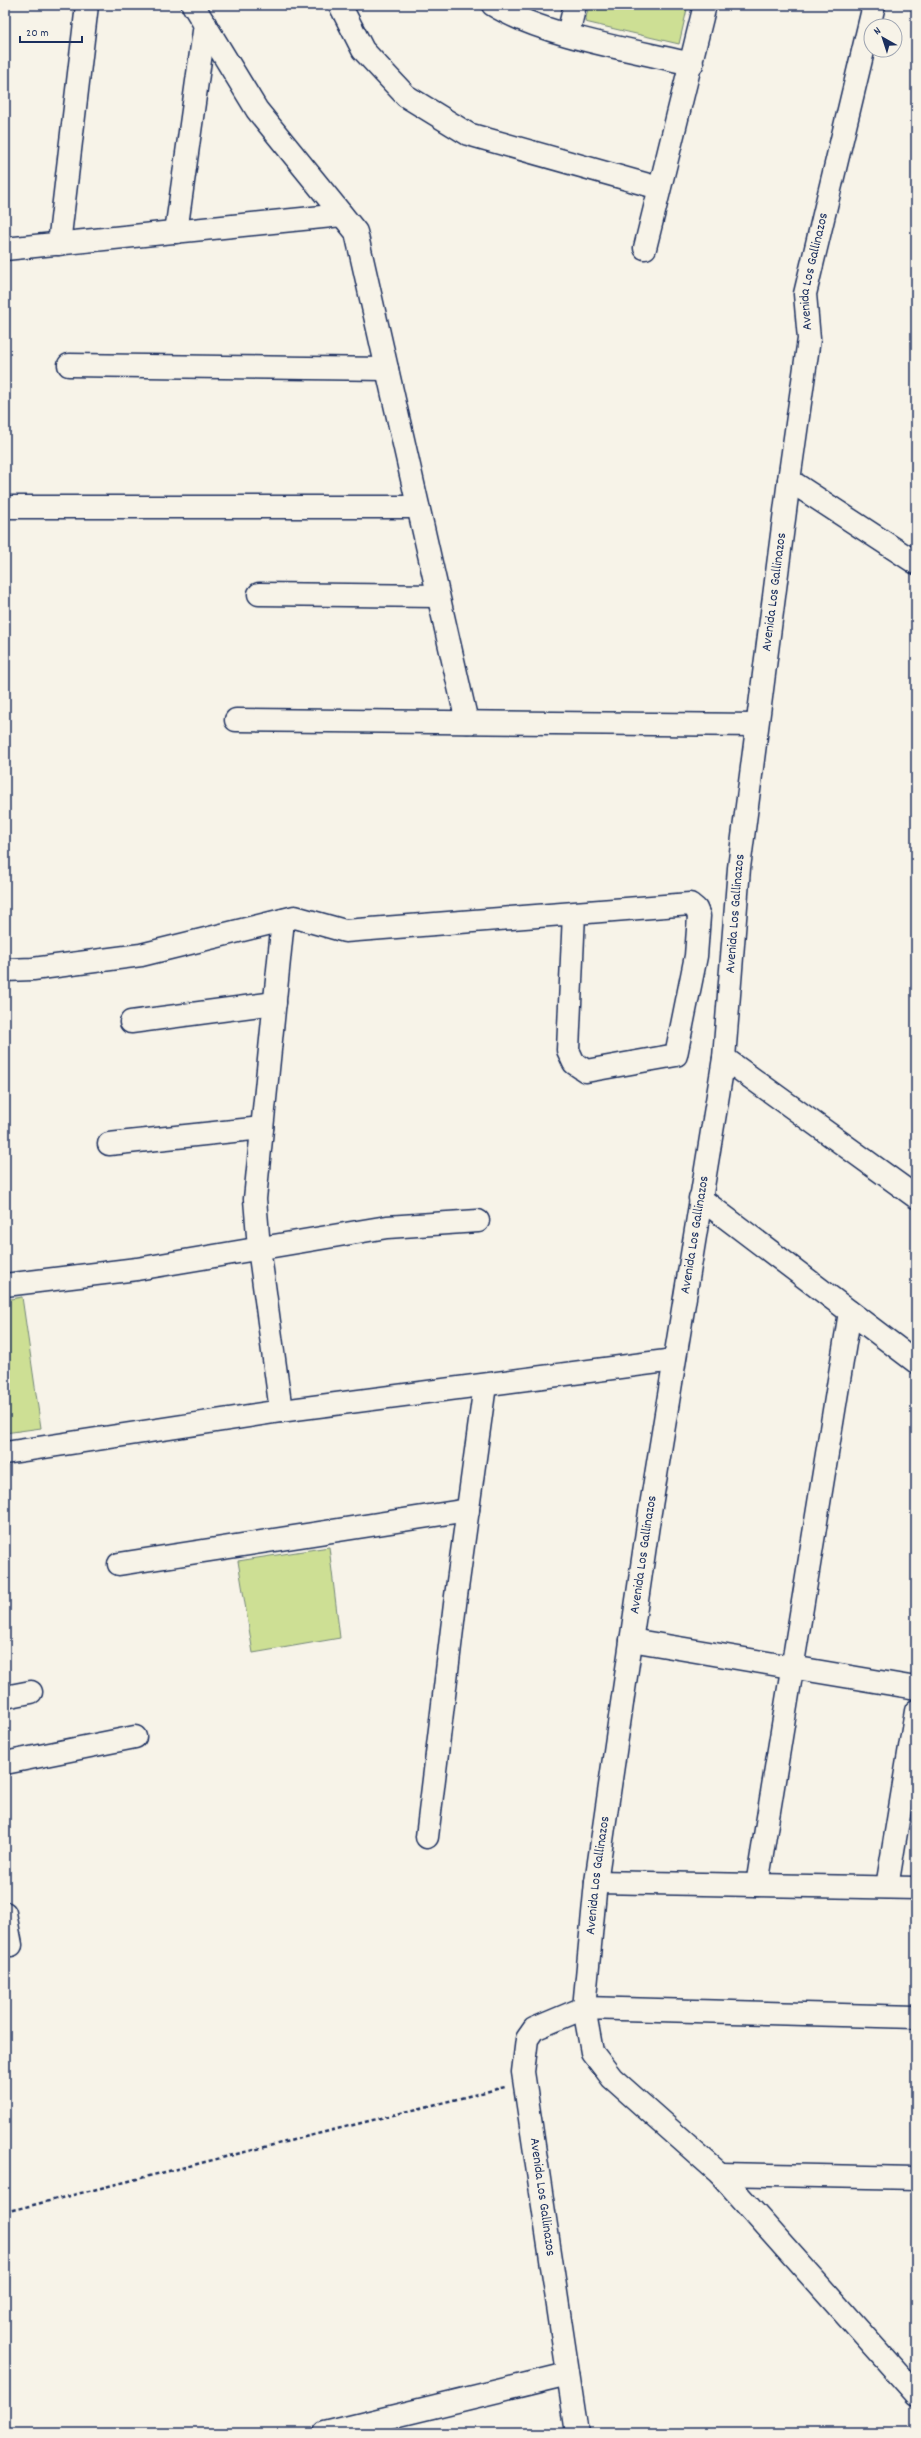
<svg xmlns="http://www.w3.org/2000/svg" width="921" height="2438" font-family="Dekko,sans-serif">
<rect width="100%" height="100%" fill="#f7f3e8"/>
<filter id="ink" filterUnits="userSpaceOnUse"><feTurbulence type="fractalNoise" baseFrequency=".025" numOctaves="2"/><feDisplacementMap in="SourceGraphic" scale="8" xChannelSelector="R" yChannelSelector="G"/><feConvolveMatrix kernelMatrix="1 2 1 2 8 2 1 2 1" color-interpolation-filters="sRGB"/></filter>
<g filter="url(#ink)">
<path fill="#cddf94" stroke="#748779" d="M589,5h99l-9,39 -94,-22z
M22,1297l19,131 -36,5v-133z
M329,1547l11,91 -87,15 -15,-92z"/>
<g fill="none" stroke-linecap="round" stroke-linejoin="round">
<g stroke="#1b2f5e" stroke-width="25">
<g id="minor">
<path d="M193,5l64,105 99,122 111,490"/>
<path d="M340,5l23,45 43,46 62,38 191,54"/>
<path d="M493,5c50,31 140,45 199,59"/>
<path d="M568,34l7,-29"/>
<path d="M176,232l29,-208"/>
<path d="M59,244l28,-239"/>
<path d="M645,248l60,-243"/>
<path d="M5,249l337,-34"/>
<path d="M69,365l318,4"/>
<path d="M789,480l127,83"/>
<path d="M5,507h413"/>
<path d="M259,594l179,2"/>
<path d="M236,720l521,5"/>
<path d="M5,970l28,-1 108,-14 154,-38 50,14 345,-27 6,5 3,7 -3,40 -20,99 -90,16 -12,-8 -6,-13 6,-137"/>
<path d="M131,1022l144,-19"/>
<path d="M724,1058l192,139"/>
<path d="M109,1144l153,-16"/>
<path d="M700,1198l216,164"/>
<path d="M5,1285l132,-16 250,-42 91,-6"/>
<path d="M281,1411l-22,-163 -4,-49 28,-279"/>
<path d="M5,1453l276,-42 393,-51"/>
<path d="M119,1564l349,-54"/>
<path d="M631,1640l285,48"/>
<path d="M5,1697l26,-5"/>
<path d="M5,1763l130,-26"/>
<path d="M427,1837l29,-241 29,-211"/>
<path d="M596,1882l320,6"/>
<path d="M757,1885l93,-573"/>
<path d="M887,1887l29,-176"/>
<path d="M5,1913l6,32"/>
<path d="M916,2017l-332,-9 8,44 20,26 108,96 196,220"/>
<path d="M720,2174l196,4"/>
<path d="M325,2433l243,-59"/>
<path id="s1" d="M577,2433l-54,-361 4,-33 7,-10 50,-21 12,-126 53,-364 75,-460 15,-190 50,-388 20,-141 -4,-45 69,-289"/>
</g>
</g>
<path stroke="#1b2f5e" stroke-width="2.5" stroke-dasharray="4 3" stroke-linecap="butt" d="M5,2212l500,-125"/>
<use href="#minor" stroke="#f7f3e8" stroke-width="22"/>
</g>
</g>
<g text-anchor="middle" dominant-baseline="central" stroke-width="3.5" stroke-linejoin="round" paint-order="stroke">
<g font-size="14" fill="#1b2f5e" stroke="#f7f3e8">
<text stroke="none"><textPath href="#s1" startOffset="2218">Avenida Los Gallinazos</textPath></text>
<text stroke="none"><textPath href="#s1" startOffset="1894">Avenida Los Gallinazos</textPath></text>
<text stroke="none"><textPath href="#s1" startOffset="1570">Avenida Los Gallinazos</textPath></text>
<text stroke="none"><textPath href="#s1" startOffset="1246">Avenida Los Gallinazos</textPath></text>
<text stroke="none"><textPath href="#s1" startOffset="922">Avenida Los Gallinazos</textPath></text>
<text stroke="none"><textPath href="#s1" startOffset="598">Avenida Los Gallinazos</textPath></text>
<text transform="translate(542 2197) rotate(82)">Avenida Los Gallinazos</text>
</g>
</g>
<rect width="921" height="2438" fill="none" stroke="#f7f3e8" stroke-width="20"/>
<rect x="10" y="10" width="901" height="2418" fill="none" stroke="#1b2f5e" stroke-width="1.5" filter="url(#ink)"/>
<g transform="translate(883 38) rotate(321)"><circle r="19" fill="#f7f3e8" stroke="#9fa5b1"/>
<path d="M0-3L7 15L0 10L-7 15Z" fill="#1b2f5e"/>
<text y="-6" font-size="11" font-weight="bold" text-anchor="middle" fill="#1b2f5e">N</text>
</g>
<path d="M20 36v6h62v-6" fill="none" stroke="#1b2f5e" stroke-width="2"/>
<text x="26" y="36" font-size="12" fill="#1b2f5e" stroke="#f7f3e8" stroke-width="3" paint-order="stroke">20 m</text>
</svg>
